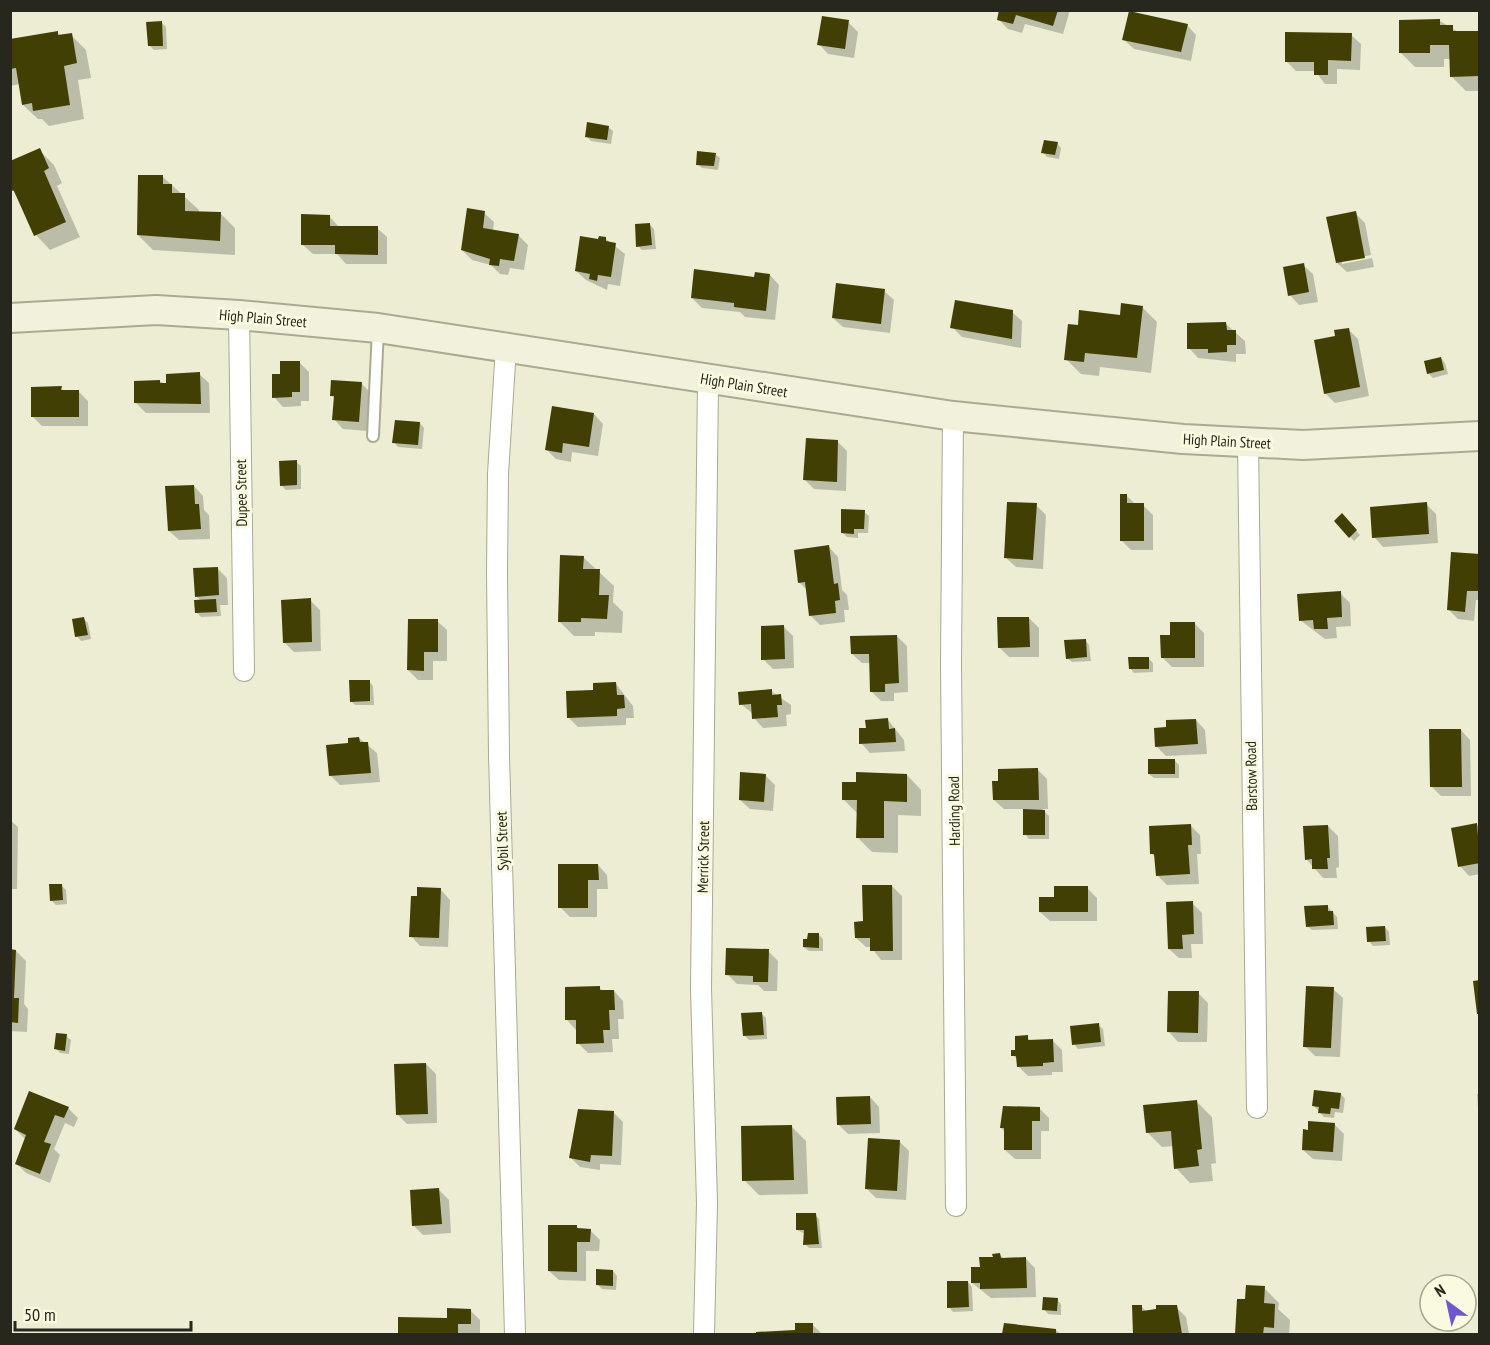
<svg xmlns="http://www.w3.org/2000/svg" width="1490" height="1345" font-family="'PT Sans Narrow',sans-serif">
<rect width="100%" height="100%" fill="#ecedd2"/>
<path fill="#0003" d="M998,10h72l-7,24 -38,-10 -3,9 -14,-4 -10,-10 2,-6z
M1440,21l18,11 22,2v57h-14l-15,-15v-17h-7v8h-29l-14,-14z
M161,22l5,5 1,22 -13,1 -4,-4z
M848,22l10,10 -4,26 -26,-4 -9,-10z
M1187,25l9,10 -5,26 -57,-12 -10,-9z
M57,32l4,4 10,-1 15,15 5,28 -13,2 6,39 -35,7 -7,-7h-4l-15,-14 -3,-21 -10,2v-46z
M1351,35l10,9 -1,26 -23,-1v15h-12l-10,-13h-19l-10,-10z
M608,127l5,4 -2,13 -20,-3 -5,-5z
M1057,143l4,5 -2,11 -12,-2 -4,-5z
M39,150l15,15 8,18 -5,3 23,51 -30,13 -14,-15 -26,-51z
M715,154l5,4 -2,12 -16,-2 -5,-4z
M163,177l36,33v3h21l15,15v27l-82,-5 -15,-15z
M484,213l10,9 -1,9 25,4 10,10 -4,25 -14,-2 -2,7 -8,-1 -9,-9 -19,-5 -10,-10z
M1355,213l10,10 6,32 -29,6v3l30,-6 2,9 -27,5 -10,-9z
M329,216l10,11 38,1 10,9v27h-41l-9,-10h-24l-10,-9z
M650,225l4,4 2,20 -14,1 -4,-4z
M606,239l19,15 -5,32 -12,-2 -1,6 -21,-10 -10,-9 23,-30z
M1303,265l10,9 5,28 -19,3 -9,-10z
M770,275l9,10 -4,35 -30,-3 -5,-5 -38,-4 -10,-10z
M884,291l10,9 -4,33 -47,-6 -10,-9z
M1142,307l15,15 -6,51 -51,-6 -1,9 -18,-2 -15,-15 13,-32 42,-11z
M1012,312l10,9 -1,27 -59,-11 -10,-10z
M1226,324l19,17 1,13h-10v8l-38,-4 -9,-10z
M1348,329l10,10 11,57 -34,7 -10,-10 12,-56z
M1441,358l4,5 3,11 -15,4 -5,-5z
M299,362l10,10v29h-8v5l-18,1 -9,-10z
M199,374l10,9 1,30h-64l-10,-10 23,-22 9,4z
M361,383l10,10 -3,38 -25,-2 -9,-10 1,-20 -4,-4z
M61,388l3,3h14l10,10v25h-46l-10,-10z
M594,414l9,10 -5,32 -26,-4 -1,10 -15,-3 -9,-9z
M420,423l4,5 -2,21 -24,-2 -4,-5z
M837,441l10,10 -1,40 -32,-2 -9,-9z
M296,462l5,4v23l-15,1 -5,-5z
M194,486l9,10 1,14 5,5 1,24 -31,1 -10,-9z
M1127,496l9,9h7l10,10v35h-22l-10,-10z
M1426,504l10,10 2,29 -55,4 -9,-10z
M1036,505l10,10 -3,54 -27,-2 -10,-9z
M864,512l5,4 -1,17h-10v5l-11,-1 -4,-4z
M1342,515l18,20 -6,6 -18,-20z
M829,547l9,10 4,33 5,5 2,15h-5l1,12 -25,3 -9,-9 -3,-25 -9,-9z
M1480,555v45h-4l-2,21 -16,-2 -9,-9z
M583,557l31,29 -1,16 10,10 -1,21 -27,-1v4h-21l-15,-15z
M217,568l10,10 1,27h-8l1,11 -20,1 -5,-5 5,-11 -5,-5z
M1340,593l10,10 1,23 -15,1 1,11 -12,1 -25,-19z
M310,600l10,10 1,41 -27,1 -10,-10z
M1029,618l10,10v29h-30l-10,-10z
M84,619l4,4 3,16 -10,2 -4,-5z
M437,621l10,9v31h-14v19h-15l-10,-10z
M1194,623l10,10v34h-32l-10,-10 9,-21z
M784,627l9,9 1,32 -21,1 -10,-10z
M897,636l10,10 1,46 -14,1v8h-13l-10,-10v-28h-9l-10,-9z
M1085,640l4,5 2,16 -19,1 -5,-4z
M1148,658l5,5v9l-19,1 -4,-5z
M369,681l4,5 1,19h-19l-4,-4z
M616,684l17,22 1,12h-8v7l-48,2 -10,-10 27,-26z
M771,691l20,14v9l-5,1 1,11 -24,2 -9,-10 -1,-4 -12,-10z
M888,720l16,20 1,11 -35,2 -9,-10 7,-13z
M1196,720l9,10 2,24 -41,2 -10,-10z
M1461,730l9,10 1,56h-30l-10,-10z
M359,738l18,15 3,29 -40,3 -10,-10 20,-31z
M1174,760l5,5v13h-25l-5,-4z
M1038,770l9,9 1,30h-6l7,7v23h-20l-4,-5v-25h-21l-10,-9z
M765,775l10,10 -2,26 -23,-2 -10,-9z
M907,775l14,15v26l-23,-1v38l-26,-1 -15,-15 1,-23 -15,-15 15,-15z
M10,820l8,7 -1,62h-7z
M1190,825l10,10 1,19h-4l2,30 -32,1 -10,-10 -1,-17 -4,-4z
M1477,825l3,2v47l-11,2 -9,-10z
M1328,826l10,10 1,31 -3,1 1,10h-14l-17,-19z
M598,865l9,10 1,14h-11v28h-27l-10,-10z
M61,885l5,5 1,14 -11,1 -4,-4z
M892,886l10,10v64h-21l-10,-13h-5l-10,-9z
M1087,888l10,10v23h-47l-10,-9 16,-13z
M441,890l9,10 -2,47 -28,-1 -9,-10 7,-39z
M1192,903l10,10 1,31h-12l1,14h-13l-10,-9z
M1327,906l10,11 1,12 -26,1 -5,-4z
M1385,927l4,5 1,13 -17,1 -4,-5z
M818,934l5,5v12h-14l-5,-4z
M10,951h6l10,10 -2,43 4,5 -1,23 -17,-1z
M768,951l10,10 -1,30h-13l-6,-6 -21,-1 -10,-10z
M599,987l5,5 10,-1 9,10 1,18h-6l1,20h-7l1,13 -25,1 -10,-10 -2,-13 -9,-10z
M1333,989l10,9 -3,59 -25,-1 -10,-10z
M1198,993l10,10 -1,39h-29l-9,-10z
M761,1013l5,5 1,21 -18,1 -5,-5z
M1098,1025l5,4 2,17 -27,3 -4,-5z
M66,1036l5,4 -2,14 -9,-1 -4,-4z
M1027,1037l4,4 21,-1 10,10 1,22h-11v3l-24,1 -10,-10v-6l-5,-5z
M426,1064l10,10 1,49 -30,1 -10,-10z
M1341,1094l4,5 -2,14 -8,-1 -1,6 -10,-1 -10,-11z
M1477,1094h3v15l-2,-1z
M870,1097l9,10 1,26 -32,1 -10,-10z
M1197,1102l15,15 4,46 -5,1 2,17 -23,2 -14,-15 -2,-22 -12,1 -15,-15z
M68,1108l10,10 -4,9 -9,-4 -11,26 6,6 -10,28 -24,-10 -9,-9 8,-25 -10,-10z
M1039,1108l10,10v13h-8v28h-26l-10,-9v-18l-4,-4z
M613,1112l10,10 -2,43 -21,-1v6l-20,-3 -10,-10z
M1334,1124l10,10 -2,27 -29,-2 -10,-9z
M792,1127l14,14 2,53 -49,1 -15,-15z
M900,1142l9,9 -3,49 -30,-2 -10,-10z
M439,1190l10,10 2,33 -28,2 -10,-10z
M815,1215l4,4 3,29h-13l-4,-4v-10l-8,-4z
M577,1227l3,3h10l10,10 -1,11h-13v30l-27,-1 -10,-9z
M1000,1255l4,4 21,-1 10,10 1,29 -45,1 -19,-15 9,-14z
M613,1271l4,5 -1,14 -14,-1 -5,-5z
M968,1282l4,5 1,24 -20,1 -4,-5z
M1264,1288l15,15 -1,6 12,11 -1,14h-52l2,-34 8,1z
M1057,1300l4,4v11l-13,-1 -4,-5z
M1133,1307h9l5,5 29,-5 10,10 3,17h-54z
M470,1310l10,10v13l-81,1 1,-16 48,1z
M812,1324l10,10h-65l39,-2z
M1005,1325l51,5 4,4h-56z
M601,1333l36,1h-37z"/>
<path fill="#413f03" d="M999,10h59l-5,16 -37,-11 -3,9 -16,-4z
M1129,11l59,13 -7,28 -59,-12z
M822,16l27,4 -4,29 -28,-4z
M1440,19v6h13v6h26v45l-29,1 -1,-32h-19v8h-31v-33z
M162,21l1,25h-15l-2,-24z
M58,31v4l14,-2 5,30 -13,3 6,39 -37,6 -1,-8 -10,2 -6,-37 -6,1v-30z
M1285,32l67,1 -1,28 -23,-1v15h-14v-13h-29z
M587,122l22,4 -2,14 -22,-3z
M1044,140l14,2 -3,13 -14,-2z
M40,148l9,20 -5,3 22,51 -32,14 -20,-45 -4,-1v-29z
M697,151l19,2 -2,13 -18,-1z
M138,175h25v9h9v9h13v18l36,1 -1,29 -83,-6z
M467,208l18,3 -2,17 36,6 -5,27 -14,-2 -1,7 -10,-1 1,-6 -29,-9z
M1356,211l9,47 -29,5 -10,-46z
M301,214l29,1v11h48v29l-43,-1v-9h-34z
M650,223l2,22 -16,2 -1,-23z
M580,236l18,3 1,-3 7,1v4l10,2 -5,34 -13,-2 -1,6 -8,-2 1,-5 -15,-3z
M1304,263l5,29 -21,4 -5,-29z
M694,269l60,8 1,-5 15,2 -4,37 -32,-4v-4l-43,-5z
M836,283l49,6 -4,35 -49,-6z
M955,300l58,10 -1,29 -62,-11z
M1121,303l22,3 -6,52 -52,-5 -1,9 -20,-2 4,-36 10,1 1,-15 41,5z
M1226,322l1,8h9v15h-9v7l-19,1v-4h-21v-26z
M1349,328l11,59 -36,7 -10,-54 21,-4 -1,-6z
M1441,357l3,13 -17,4 -3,-13z
M280,361h20v31h-8v5l-20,1v-24h8z
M200,372l1,32 -67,-1v-22l26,-1v3h6v-9z
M331,380l31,2 -3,40 -27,-2 2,-24h-4z
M62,386l-1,4h18v27h-48v-30z
M552,406l42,7 -5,34 -26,-4 -1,10 -17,-3z
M395,420l25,2 -2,23 -26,-2z
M806,438l32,2 -1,42 -34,-2z
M297,460v25l-17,1 -1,-25z
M194,485l1,19h4l2,25 -33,2 -3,-45z
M1120,494h7v9h17v38h-24z
M1007,502l30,1 -4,57 -29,-2z
M1427,502l2,32 -57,4 -2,-31z
M841,509l24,1 -1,19h-10v5l-13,-1z
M1342,513l15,17 -8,8 -15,-17z
M829,545l5,39 4,-1 2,17 -5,1 1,12 -27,3 -4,-34 -7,1 -4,-33z
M1451,552l29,2 -2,37h-11l-2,21 -18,-2z
M560,555l24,1 -1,13h17l-1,26h10l-2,24 -26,-1v4h-23z
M218,567l1,28 -24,2 -2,-29z
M1341,591l1,26 -15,1 1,11h-14l-1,-9 -14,1 -2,-27z
M311,598l1,44 -29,1 -2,-43z
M216,599l1,13 -22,1 -1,-13z
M84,617l4,18 -13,2 -3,-18z
M997,617h32l1,30 -32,1z
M408,619h30v33h-14v19l-17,-1z
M1170,622h25v36h-34l-1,-23h10z
M784,625l1,34 -24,1v-34z
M897,635l2,48 -14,1v8h-15l-1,-38h-18l-1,-18z
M1086,639l1,18 -21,2 -2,-19z
M1128,657h21v12h-20z
M349,680h21v21l-20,1z
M616,682l1,13h7l1,13 -8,1v7l-50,2 -1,-27 27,-1v-7z
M772,689v6l9,-1 1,11h-5l1,12 -26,2 -1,-15 -12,1 -1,-13z
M888,718l1,11 6,-1 1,14 -37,2v-16h7l-1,-8z
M1196,719l2,25 -43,3 -1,-19 12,-1v-7z
M1429,729h32l1,58h-32z
M359,737l1,5h8l3,31 -42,3 -3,-31 22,-2v-5z
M1148,759h27v15h-27z
M1038,768l1,32h-46l-1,-19h6v-12z
M740,772l26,2 -2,28 -25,-2z
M856,772l51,2v28l-23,-1v37h-28l1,-38h-15v-18h14z
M1023,809l22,1v25h-22z
M1477,823l3,40 -22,4 -7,-39z
M1191,824l1,21h-4l2,29 -34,2 -2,-22h-4l-1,-28z
M1328,825l2,33h-3l1,11h-16v-10l-7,1 -2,-34z
M558,864h40l1,16h-11v28h-30z
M49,884h13l1,16 -13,1z
M862,885h30l1,66h-23v-13h-15l-1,-16 9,-1z
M1054,886h34v26h-49v-15h15z
M417,887l24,1 -2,50 -30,-1 2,-41h6z
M1193,901l1,33 -12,1 1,14h-15l-2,-47z
M1328,905v6h5l1,14 -28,2 -2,-21z
M1385,926l1,15 -19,1 -1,-15z
M808,933h11v15l-16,-1v-8h4z
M726,948l43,1 -1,33h-15v-6l-28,-1z
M10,949l6,1 -2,48h5l-1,25 -8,-1z
M1480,980v34h-3l-4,-33z
M600,986v4h14l1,20h-6l1,20h-7l1,13 -28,1v-24h-11v-33z
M1306,986l28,1 -3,61 -28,-1z
M1168,991h31l-1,42 -31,-1z
M762,1012l2,23 -21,1 -2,-23z
M1099,1023l2,19 -29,3 -2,-19z
M56,1033l11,1 -2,17 -11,-2z
M1028,1035v5l25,-1 1,23 -11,1v3l-26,1 -1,-11h-5v-6h4v-14z
M426,1063l2,51 -32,1 -2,-51z
M1314,1090l27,3 -2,16 -8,-1 -1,6 -12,-1 1,-6 -7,-1z
M29,1091l40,16 -5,11 -9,-3 -11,27 7,2 -11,30 -25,-10 11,-29 -12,-6z
M870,1096l1,28 -34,1 -1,-28z
M1197,1100l5,49 -5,1 2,16 -25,3 -3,-38 -25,2 -3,-28z
M1003,1106l37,1v14h-8v29h-28v-22h-4z
M578,1109l36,2 -2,45 -21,-1 -1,7 -21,-4z
M1308,1121l27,2 -2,29 -31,-2 1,-21 5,1z
M792,1125l2,55 -52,1 -1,-55z
M868,1138l32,2 -3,51 -32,-2z
M439,1188l3,36 -30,2 -2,-36z
M796,1213h20l3,31 -16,1 1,-15h-8z
M548,1225h29v3l14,1 -1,13h-13v30l-29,-1z
M1000,1253l1,5 25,-1 1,31 -47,1v-6h-9v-16h9l-1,-10h14l-1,-3z
M596,1269l17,1v16l-17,-1z
M947,1281h21l1,26 -22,1z
M1246,1285l19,1 -1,17 11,1 -1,24 -10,-1 -1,7h-28l2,-35h8z
M1043,1297l15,1 -1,13 -15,-1z
M1132,1305h10v6l14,-2v-4h21l5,29h-49z
M447,1308l24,1v15h-13v10h-60v-17l49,1z
M795,1323h18v11h-57v-2l39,-2z
M1004,1323l52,6v5h-54z"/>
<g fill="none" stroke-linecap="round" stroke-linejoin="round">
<g stroke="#aaaa91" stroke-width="14">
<path id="service" d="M373,436l5,-107"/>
</g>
<g stroke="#aaaa91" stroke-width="22">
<path id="minor" d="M239,315l5,356
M506,347l-8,127 -1,99 2,182 16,579
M953,416l-2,248 5,542
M1248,443l9,665
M704,1334l3,-131 -6,-215 7,-608"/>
</g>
<g stroke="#aaaa91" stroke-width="32">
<path id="secondary" d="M10,318l146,-8 83,5 139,13 575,88 230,23 120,6 177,-9"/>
</g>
<use href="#service" stroke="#fff" stroke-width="10"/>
<use href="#minor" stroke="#fff" stroke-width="20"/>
<use href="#secondary" stroke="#f2f2dc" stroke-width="28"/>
</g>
<g text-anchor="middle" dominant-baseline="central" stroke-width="6" stroke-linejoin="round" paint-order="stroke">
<g font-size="15" fill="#27271d" stroke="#f9fadf">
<text transform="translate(263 318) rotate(5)">High Plain Street</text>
<text transform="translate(744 385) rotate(9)">High Plain Street</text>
<text transform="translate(1227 441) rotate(3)">High Plain Street</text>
<text transform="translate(241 493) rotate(-91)">Dupee Street</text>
<text transform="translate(1251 776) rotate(-91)">Barstow Road</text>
<text transform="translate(954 811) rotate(-91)">Harding Road</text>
<text transform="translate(502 841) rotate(-92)">Sybil Street</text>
<text transform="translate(703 857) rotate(-89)">Merrick Street</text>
</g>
</g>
<rect width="1490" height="1345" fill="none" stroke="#27271d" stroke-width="24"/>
<g transform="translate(1448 1303) rotate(327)"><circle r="28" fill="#f9fadf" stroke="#a5a691" stroke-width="1.5"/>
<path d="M0-4.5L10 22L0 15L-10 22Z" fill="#6e57d1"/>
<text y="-9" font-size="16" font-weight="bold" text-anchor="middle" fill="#27271d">N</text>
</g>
<path d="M15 1321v9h176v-9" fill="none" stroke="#27271d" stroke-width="3"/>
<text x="24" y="1321" font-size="18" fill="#27271d" stroke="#f9fadf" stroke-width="4.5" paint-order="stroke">50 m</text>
</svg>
